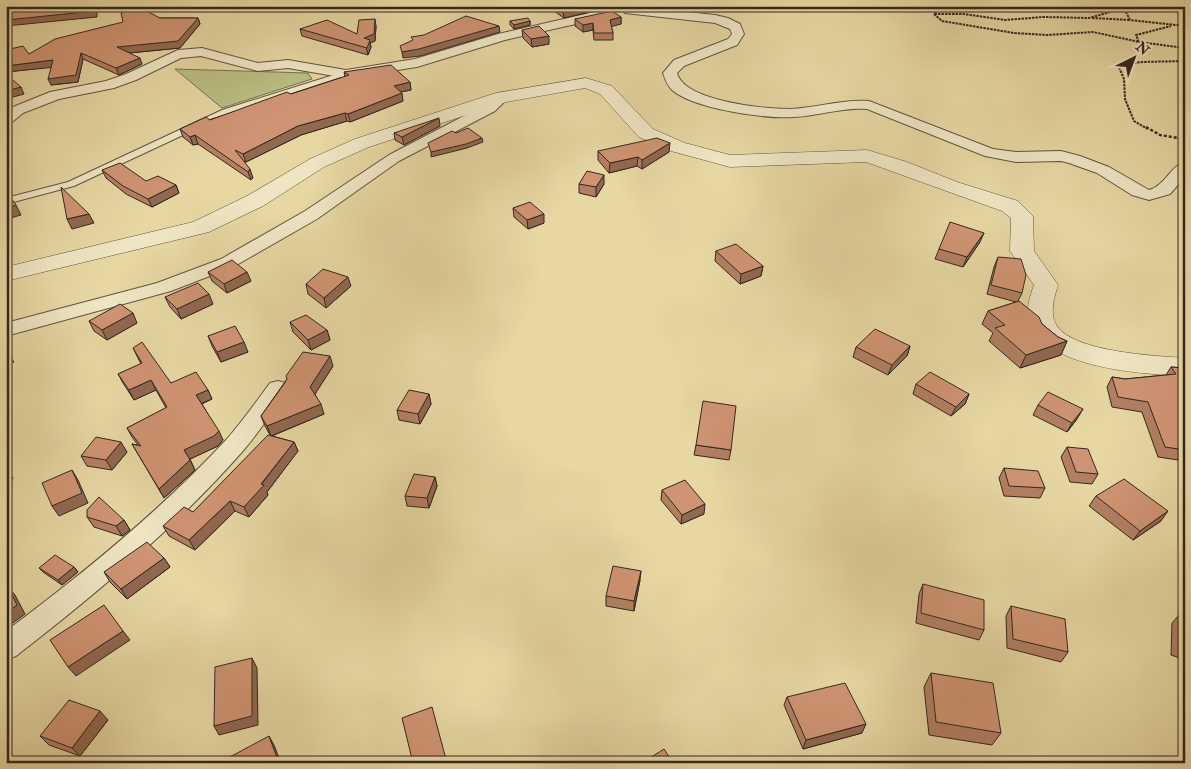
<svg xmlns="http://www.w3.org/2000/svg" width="1191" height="769" font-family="'IM FELL Double Pica',serif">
<rect width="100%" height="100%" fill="#e6d7a3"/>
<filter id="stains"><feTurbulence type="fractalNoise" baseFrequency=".004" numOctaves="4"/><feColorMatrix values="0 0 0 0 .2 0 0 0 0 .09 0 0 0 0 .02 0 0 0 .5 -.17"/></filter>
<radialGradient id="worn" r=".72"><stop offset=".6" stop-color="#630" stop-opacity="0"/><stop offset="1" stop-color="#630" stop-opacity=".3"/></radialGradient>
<path fill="#babd82" stroke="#767250" d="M175,69l133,4 4,6 -90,29z"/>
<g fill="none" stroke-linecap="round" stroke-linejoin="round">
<g stroke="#605440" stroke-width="2">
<path id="service" d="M343,72l7,2 -122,40 -154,72 -68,18v-6l62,-16 154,-72z"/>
</g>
<g stroke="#605440" stroke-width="2">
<path id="minor" d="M629,6l86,9 13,3 12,6 4,10 -7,11 -53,21 -7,7c7,28 86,36 112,36 27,-1 53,-10 80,-8l124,48 23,3 45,-1 19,5 29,11 40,23c17,-5 21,-24 36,-28v15l-15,17 -21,6 -17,-5 -35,-22 -28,-10 -8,-2 -45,1 -31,-6 -118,-47c-25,-2 -48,7 -73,8 -29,2 -100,-8 -122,-27 -5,-5 -7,-11 -9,-17l11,-13 54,-21 4,-5 -2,-5 -15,-6 -90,-10 -2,-3z
M603,10l6,4 -2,3 -102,23 -88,27 -71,11 -58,-10 -30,3 -57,-15 -20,2 -45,22 -22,8 -55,11 -36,14 -12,10 -5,1v-12l7,-5 37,-15 56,-11 20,-7 52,-24 24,-2 56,15 30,-3 58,10 69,-11 83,-25z
M502,93l7,4 -14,14 -96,50 -82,58 -84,48 -62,24 -165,45v-13l151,-40 64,-24 84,-48 84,-56 96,-50 12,-11z
M278,381l8,2 3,5 -3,5c-15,20 -28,41 -44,59 -67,76 -146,142 -226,204l-10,4v-29c78,-58 154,-120 220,-191 16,-18 30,-38 44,-57z"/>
</g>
<g stroke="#605440" stroke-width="1">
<path id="tertiary" d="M586,78l26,8 41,43 32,14 45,12 137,-5 40,12 50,20 61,19 15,15 1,35 24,34c-4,13 -9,29 -1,41 17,26 99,30 128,32v18c-41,-2 -144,-7 -156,-57 -3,-12 1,-23 5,-34l-24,-34 1,-33 -9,-7 -136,-49 -136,5 -59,-16 -32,-14 -39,-43 -15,-6 -79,14 -137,45 -45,20 -61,39 -54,26 -203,49v-14l187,-45 54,-26 63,-37 45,-20 141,-46z"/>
</g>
<path stroke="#33281f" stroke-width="2" stroke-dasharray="2.5 1" stroke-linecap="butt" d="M367,6l2,4 10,-4
M940,6l-6,8h30l41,6 38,-3 46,1 35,-10
M1126,6l-2,2 6,12 55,6
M934,14l8,7 72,12 33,2 46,-3 46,10 46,6
M1092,18l38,2
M1139,42l-3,-7 35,-9
M1148,129l-14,-8 -9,-22 -1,-20 -6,-14 24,-3 43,-1"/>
<path stroke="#33281f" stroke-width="2.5" stroke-dasharray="3 2" stroke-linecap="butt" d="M1146,127l14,8 25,4"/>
<use href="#service" fill="#efe5c3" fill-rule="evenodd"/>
<use href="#minor" fill="#efe5c3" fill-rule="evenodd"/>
<use href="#tertiary" fill="#efe5c3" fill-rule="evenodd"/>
</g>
<path fill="#b27f63" stroke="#33281f" d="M554,6h57v1l-47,11 -10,-7z
M621,17v7l-10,2 2,7v7h-19l-1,-10 -10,2 -8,-6v-7z
M160,18h38l2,6 -20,24 -51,5 13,11 -23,11 -36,-16 -5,23 -27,3v-18l-45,5v-22l23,4z
M510,21h20v4l-16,4 -4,-4z
M376,26l-1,15 -5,2 1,4 -3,8 -66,-19 -2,-7 57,5z
M522,30l27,14 -17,3 -9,-9z
M344,72l66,10 1,8 -10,2 2,9 -53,21 -3,-1 -46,14 -55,27 -2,-1 9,17 -2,2 -53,-36 -5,1 -10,-8 -3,-8 165,-52z
M440,126l-36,19 -9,-5 -1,-7z
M598,151l71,1 -27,17 -5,-3 -28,7 -11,-13z
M102,170l44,11 30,4 3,8 -27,14 -26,-13 -20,-16z
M579,184h25l-8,13 -17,-4z
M513,208l31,15 -16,6 -14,-12z
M980,242l-17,25 -28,-8 4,-10z
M716,251l47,15 -2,10 -21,8 -25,-23z
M998,257l24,36 -4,8 24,23 16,13 9,4 -6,14 -41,13 -31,-27 4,-8 -11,-9 6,-13 28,-9 -29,-8 7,-27z
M208,272l43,9 -24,12 -15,-12z
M306,284l45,2 -25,22 -18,-14z
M165,297l48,7 -32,15 -11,-12z
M89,321l48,2 -30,17 -13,-9z
M290,322l37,8 3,10 -19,10 -18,-18z
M208,336l40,16 -27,10 -9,-16z
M910,346l-3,10 -19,19 -35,-18 3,-10z
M133,348l38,35 37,7 4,9 -10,5 21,36 -5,6 -28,13 5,11 -31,28 -32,-54 6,1 -6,-8 -5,-9 39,-20 -10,-18 -22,10 -11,-17 -5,-9 23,-10z
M333,366l-18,28 9,20 -52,22 22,6 4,9 -31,41 1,3 -19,22 -14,-6 -40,39 -26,-14 -6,-10 30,-14 77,-77 -5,-9 -4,-10 26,-37z
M1171,367l14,1v93l-27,-4 -16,-45 -30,-5 -5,-20 5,-10 13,2 41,-4z
M916,384l53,10 -4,10 -14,12 -38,-22z
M429,394l2,10 -11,20 -21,-4 -2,-10z
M1038,405l39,14 -10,13 -34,-17z
M696,445l35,5 -2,10 -35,-5z
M1067,447l31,27 -6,10 -22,-2 -9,-25z
M127,452l-15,18 -25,-4 -6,-10z
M1004,468l41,20 -5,10 -36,-2 -5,-18z
M435,477l2,9 -8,22 -22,-2 -2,-10z
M662,490l42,24 -23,10 -20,-24z
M1096,496l65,25 -28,19 -44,-34z
M87,517l37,3 6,10 -8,6 -28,-9z
M164,558l6,9 -43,32 -17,-17 -6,-10z
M74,567l4,5 -16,13 -19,-13 -4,-4z
M640,580l-6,31 -28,-5v-10z
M923,584l61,46 -5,10 -63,-17 3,-29z
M1011,606l57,46 -7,10 -54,-14 -1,-32z
M1180,614l5,1v45l-14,-5 1,-32z
M931,673l70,60 -9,12 -63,-10 -5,-48z
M787,697l75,36 -59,16 -19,-44z
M108,720l-28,36 -31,-11 -9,-9z"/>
<path fill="#916850" stroke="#33281f" d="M95,6h1l1,3v8l-91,9v-6z
M585,6h26v1l-47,11 -1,-7z
M621,17v7l-11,3v-7z
M198,18l2,6 -20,24 -61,6 -2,-7z
M375,19l1,7 -1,15 -5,2 1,4 -3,8 -4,-17z
M530,21v4l-16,4v-4z
M593,23v7l-10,2v-7z
M499,26l1,6 -80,24 -17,2 -1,-6z
M549,36v8l-17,3 -1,-8z
M81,53l2,6 -5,23 -27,3 -3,-6z
M140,58l2,6 -23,11 -3,-7z
M53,60l3,7 -50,5v-6z
M410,82l1,8 -16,3 -1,-7z
M21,87l3,7 -18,5v-8z
M402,93l1,8 -53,21 -2,-8z
M345,113l2,8 -46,14 -55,27 -3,-8 55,-28z
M439,118l1,8 -36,19 -2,-8z
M195,135l3,9 -5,1 -3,-8z
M482,138l1,4 -16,6 -36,9v-5z
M670,143l-1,9 -27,17v-9z
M638,157l-1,9 -28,7 1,-10z
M250,169l3,9 -2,2 -3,-8z
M604,175v9l-8,13v-10z
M176,185l3,8 -27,14 -4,-8z
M16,205l5,10 -14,4 -1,-10z
M89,214l5,9 -22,6 -5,-10z
M544,214v9l-16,6 -1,-9z
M984,233l-4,9 -17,25 4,-10z
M763,266l-2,10 -21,8 1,-10z
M247,272l4,9 -24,12 -3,-9z
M348,277l3,9 -25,22 -2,-10z
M209,294l4,10 -32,15 -4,-10z
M133,313l4,10 -30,17 -5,-10z
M327,330l3,10 -19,10 -3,-10z
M1067,341l-6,14 -41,13 6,-13z
M244,342l4,10 -27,10 -4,-10z
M910,346l-3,10 -19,19 4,-10z
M6,353h2l6,9 -8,4z
M330,356l3,10 -20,31 -3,-10z
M151,380l5,10 -22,10 -5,-10z
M208,390l4,9 -12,5 -4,-9z
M429,394l2,10 -11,20 -2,-10z
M969,394l-4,10 -14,12 5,-9z
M321,404l3,10 -53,22 -4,-10z
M1083,409l-6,10 -10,13 5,-9z
M219,431l4,9 -5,6 -30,14 -4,-10z
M121,442l6,10 -15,18 -6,-10z
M294,442l4,9 -31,41 1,3 -19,22 -5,-10z
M190,460l5,10 -31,28 -5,-9z
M6,468l7,10 -7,18z
M72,470l6,10 10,23 -29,13 -7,-10z
M435,477l2,9 -8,22 -2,-10z
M230,501l5,10 -40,39 -6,-10z
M705,504l-1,10 -23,10 1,-9z
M1168,511l-7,10 -28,19 7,-9z
M124,520l6,10 -8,6 -6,-10z
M164,558l6,9 -43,32 -6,-10z
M74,567l4,5 -16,13 -4,-5z
M641,571l-1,9 -6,31v-10z
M7,585l8,10 10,19 -19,14z
M123,631l7,9 -54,36 -8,-9z
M252,658l5,10 1,57 -39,10 -5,-9z
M100,711l8,9 -28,36 -8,-8z
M866,724l-4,9 -59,16 3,-9z
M269,736l5,9 7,18h-2z"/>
<path fill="#cf9473" stroke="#33281f" d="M6,6h89v5l-89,9z
M557,6h28l-22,5z
M139,7l21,11h38l-20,23 -61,6 23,11 -24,10 -35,-15 -5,22 -28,4 5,-19 -47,6v-16l17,-4 6,8 26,-15 68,-17 -2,-9z
M612,11l9,6 -11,3 3,13h-19l-1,-10 -10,2 -8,-6z
M466,16l33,10 -80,23 -17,3 -2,-6 13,-6 -2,-3 13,-2z
M528,18l2,3 -16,4 -4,-4z
M375,19l-1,15 -10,4 6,2 -3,8 -67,-19 27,-9 30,14 2,-14z
M539,26l10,10 -18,3 -9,-9z
M391,65l19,17 -16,4 8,7 -54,21 -3,-1 -47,13 -55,28 -8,-4 15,19 -2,3 -53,-37 -5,2 -10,-8 26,-12 4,3 77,-28 4,2 58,-19 -5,-3z
M6,74l15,13 -15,4z
M439,118l-37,19 -8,-4z
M468,128l14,10 -16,6 -35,8 -3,-9 24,-12 4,2z
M657,138l13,5 -28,17 -4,-3 -28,6 -12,-12z
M120,163l26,18 12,-5 18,9 -28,14 -25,-13 -21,-16z
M587,171l17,4 -8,12 -17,-3z
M61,187l28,27 -22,5z
M6,195h3l7,10 -10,4z
M530,202l14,12 -17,6 -14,-12z
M950,222l34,11 -17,24 -28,-8z
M736,244l27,22 -22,8 -25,-23z
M998,257l23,2 5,16 -4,18 -31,-8z
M232,260l15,12 -23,12 -16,-12z
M323,269l25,8 -24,21 -18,-14z
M198,283l11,11 -32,15 -12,-12z
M1019,301l20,16 3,7 16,13 9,4 -41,14 -31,-27 10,-3 -17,-14z
M120,304l13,9 -31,17 -13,-9z
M306,315l21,15 -19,10 -18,-18z
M235,326l9,16 -27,10 -9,-16z
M875,329l35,17 -18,19 -36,-18z
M142,342l29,41 25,-11 12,18 -12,5 23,36 -5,5 -30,14 6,10 -31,29 -27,-45 9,2 -14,-18 40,-21 -16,-27 -22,10 -11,-16 24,-11 -9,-15z
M303,352l27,4 -20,31 11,17 -54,22 -6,-10 23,-32 3,-5 -1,-3z
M1171,367l14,1v82l-20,-3 -17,-45 -30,-5 -6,-20 13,2 51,-5z
M930,372l39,22 -13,13 -40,-23z
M409,390l20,4 -11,20 -21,-4z
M1048,392l35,17 -11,14 -34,-18z
M703,401l33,5 -5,44 -35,-5z
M268,435l26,7 -33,42 3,1 -20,22 -14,-6 -41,39 -26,-14 21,-19 9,5z
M96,437l25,5 -15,18 -25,-4z
M1067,447l21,2 10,25 -22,-2z
M1004,468l34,3 7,17 -36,-2z
M72,470l10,23 -30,13 -10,-23z
M414,474l21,3 -8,21 -22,-2z
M1124,479l44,32 -28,20 -44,-35z
M685,480l20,24 -23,11 -20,-25z
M99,497l25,23 -8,6 -29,-9v-7z
M147,542l17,16 -43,31 -17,-17z
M55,555l19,12 -16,13 -19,-12z
M613,566l28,5 -7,30 -28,-5z
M923,584l61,16v30l-63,-17z
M6,585h1l10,20 -11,8z
M104,605l19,26 -55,36 -18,-27z
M1011,606l54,13 3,33 -55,-13z
M1180,614l5,1v33l-5,-2z
M252,658v58l-38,10 1,-59z
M931,673l62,10 8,50 -65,-11z
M845,683l21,41 -60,16 -19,-43z
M69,700l31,11 -28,37 -32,-12z
M432,707l15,56h-34l-11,-45z
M269,736l10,27h-50l-1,-5z
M664,749l9,14h-31z"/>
<rect width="1191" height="769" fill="none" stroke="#e6d7a3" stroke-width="25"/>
<rect x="8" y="8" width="1176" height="754" fill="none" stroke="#33281f" stroke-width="2.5"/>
<rect x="12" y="12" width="1166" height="744" fill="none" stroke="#33281f"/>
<g transform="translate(1134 58) rotate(42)" stroke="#efe5c3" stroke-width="4" paint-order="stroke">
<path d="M0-4L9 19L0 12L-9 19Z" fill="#33281f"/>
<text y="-8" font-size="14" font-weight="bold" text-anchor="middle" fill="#33281f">N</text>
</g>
<rect width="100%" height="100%" filter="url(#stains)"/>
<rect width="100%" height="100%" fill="url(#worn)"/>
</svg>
